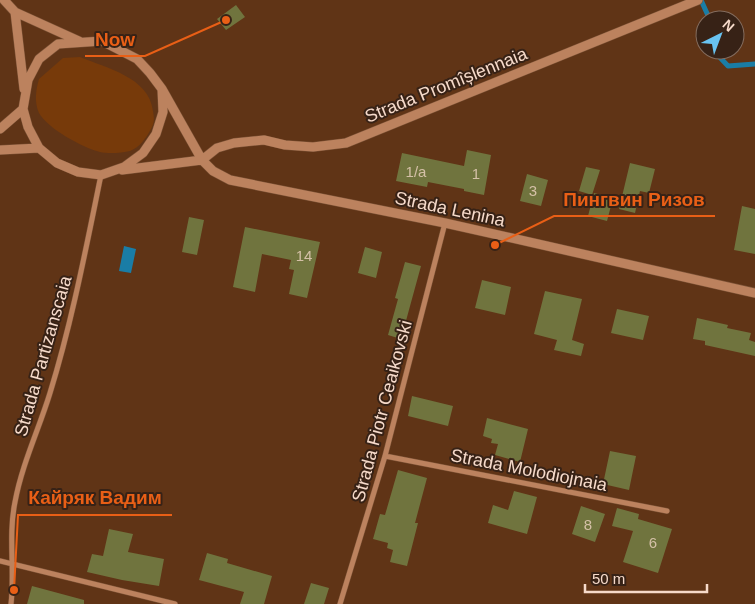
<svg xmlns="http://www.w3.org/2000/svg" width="755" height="604" font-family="Helvetica,sans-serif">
<rect width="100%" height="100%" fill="#603416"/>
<path fill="#773a0a" d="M80,57c26,11 69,20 73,54 1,7 2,11 -2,18 -5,9 -11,18 -21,22 -8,2 -22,3 -30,1 -17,-4 -53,-24 -61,-39 -5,-11 -3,-24 0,-34l24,-21z"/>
<path fill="#1a7da6" d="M124,246l12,3 -5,24 -12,-2z"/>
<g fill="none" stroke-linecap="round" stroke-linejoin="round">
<path stroke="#1a7da6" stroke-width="5" d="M701,0l9,20
M713,50l15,16 27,-2"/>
</g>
<path fill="#70743e" d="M236,5l9,12 -19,13 -9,-11z
M467,150l24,5 -7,40 -20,-4v-2l-36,-7 -1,5 -31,-6 6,-28 62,13z
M630,163l25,6 -6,24 -9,-2 -5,22 -16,-4z
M586,167l14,3 -8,25 -13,-4z
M527,174l21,6 -7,26 -21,-5z
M594,193l19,5 -6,23 -19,-5z
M742,206l13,3v45l-21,-4z
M189,217l15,3 -7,35 -15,-3z
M245,227l75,15 -13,56 -18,-4 5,-24 -5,-1 2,-9 -29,-6 -7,38 -22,-5z
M365,247l17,5 -6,26 -18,-5z
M405,262l16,4 -20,73 -13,-4 10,-36 -3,-1z
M482,280l29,7 -6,28 -30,-7z
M545,291l37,8 -10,41 12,4 -3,12 -27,-6 3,-10 -23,-6z
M617,309l32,7 -6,24 -32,-7z
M697,318l31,7 -1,3 24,5 -2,7 6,2v14l-50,-11v-4l-12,-2z
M412,396l41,10 -5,20 -40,-10z
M487,418l41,11 -8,33 -25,-7 3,-11 -7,-1 1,-4 -9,-3z
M610,451l26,5 -7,34 -26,-6z
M398,470l29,8 -12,45h3l-11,43 -17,-4 3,-12 -6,-2 1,-5 -15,-4 7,-25 5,1z
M514,491l23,6 -10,37 -39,-11 5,-18 15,5z
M581,506l24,8 -10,28 -23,-8z
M617,508l22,6 -1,5 34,10 -14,44 -35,-11 10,-31 -21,-5z
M109,529l24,5 -5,18 36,7 -5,27 -37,-6 -35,-8 5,-18 11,2z
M207,553l21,6 -1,4 45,13 -8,28h-24l4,-12 -45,-12z
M311,583l18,5 -5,16h-20z
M32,586l52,14v4h-57z"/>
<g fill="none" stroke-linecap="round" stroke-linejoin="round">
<g stroke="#7b5236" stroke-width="6">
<path id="minor" d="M385,456l282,55
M0,561l175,43
M11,604c4,-34 -3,-68 4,-102 7,-38 24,-73 35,-109 22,-71 36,-145 51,-218
M340,604l45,-148 60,-233"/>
</g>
<g stroke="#7b5236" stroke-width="10">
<path id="tertiary" d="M4,0l11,12 64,29
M15,12l9,77
M162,89l1,23 -7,22 -13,19 -19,14 -23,8 -23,-3 -21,-9 -18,-15 -11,-21 -5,-18 5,-29 11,-21 19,-15 44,-3 35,18 13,14 12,16 40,71 11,11 17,9 215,43 310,70
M0,129l23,-20
M0,150l39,-2
M202,160l15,-12 17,-5 30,-3 21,5 28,2 33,-4 352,-143
M122,170l80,-10"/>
</g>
<use href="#minor" stroke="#bc825e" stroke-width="5"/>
<use href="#tertiary" stroke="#bc825e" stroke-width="9"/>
</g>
<g text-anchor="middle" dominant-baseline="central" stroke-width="4" stroke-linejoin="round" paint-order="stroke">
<g font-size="15" fill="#d4c0a7">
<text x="416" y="171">1/a</text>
<text x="476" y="173">1</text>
<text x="533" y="190">3</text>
<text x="304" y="255">14</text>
<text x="588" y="524">8</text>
<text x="653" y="542">6</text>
</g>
<g font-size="18" fill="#f6daca" stroke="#372216">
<text transform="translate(446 85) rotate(-22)">Strada Promîșlennaia</text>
<text transform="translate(450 209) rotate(12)">Strada Lenina</text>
<text transform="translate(43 356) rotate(-74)">Strada Partizanscaia</text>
<text transform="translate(382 411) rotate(-75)">Strada Piotr Ceaikovski</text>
<text transform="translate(529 470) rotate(11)">Strada Molodiojnaia</text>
</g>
</g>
<path fill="none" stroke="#e95f16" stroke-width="2" d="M226 20L145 56H85M495 245L554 216H715M14 590L18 515H172"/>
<g fill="#e95f16" stroke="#372216" stroke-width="2">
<circle cx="226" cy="20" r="5"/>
<circle cx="495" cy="245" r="5"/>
<circle cx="14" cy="590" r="5"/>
</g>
<g font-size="19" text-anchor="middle" font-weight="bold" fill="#e95f16" stroke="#372216" stroke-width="4" stroke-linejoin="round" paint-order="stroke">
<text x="115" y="46">Now</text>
<text x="634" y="206">Пингвин Ризов</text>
<text x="95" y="504">Кайряк Вадим</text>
</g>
<g transform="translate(720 35) rotate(42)"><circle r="24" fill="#372216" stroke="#836c5e"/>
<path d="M0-4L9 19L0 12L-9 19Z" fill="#69c3f1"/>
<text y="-8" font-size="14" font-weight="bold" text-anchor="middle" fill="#f6daca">N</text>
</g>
<path d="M585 584v8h122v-8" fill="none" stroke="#f6daca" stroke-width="2.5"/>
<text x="592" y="584" font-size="15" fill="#f6daca" stroke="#372216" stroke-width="4" paint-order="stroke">50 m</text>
</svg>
